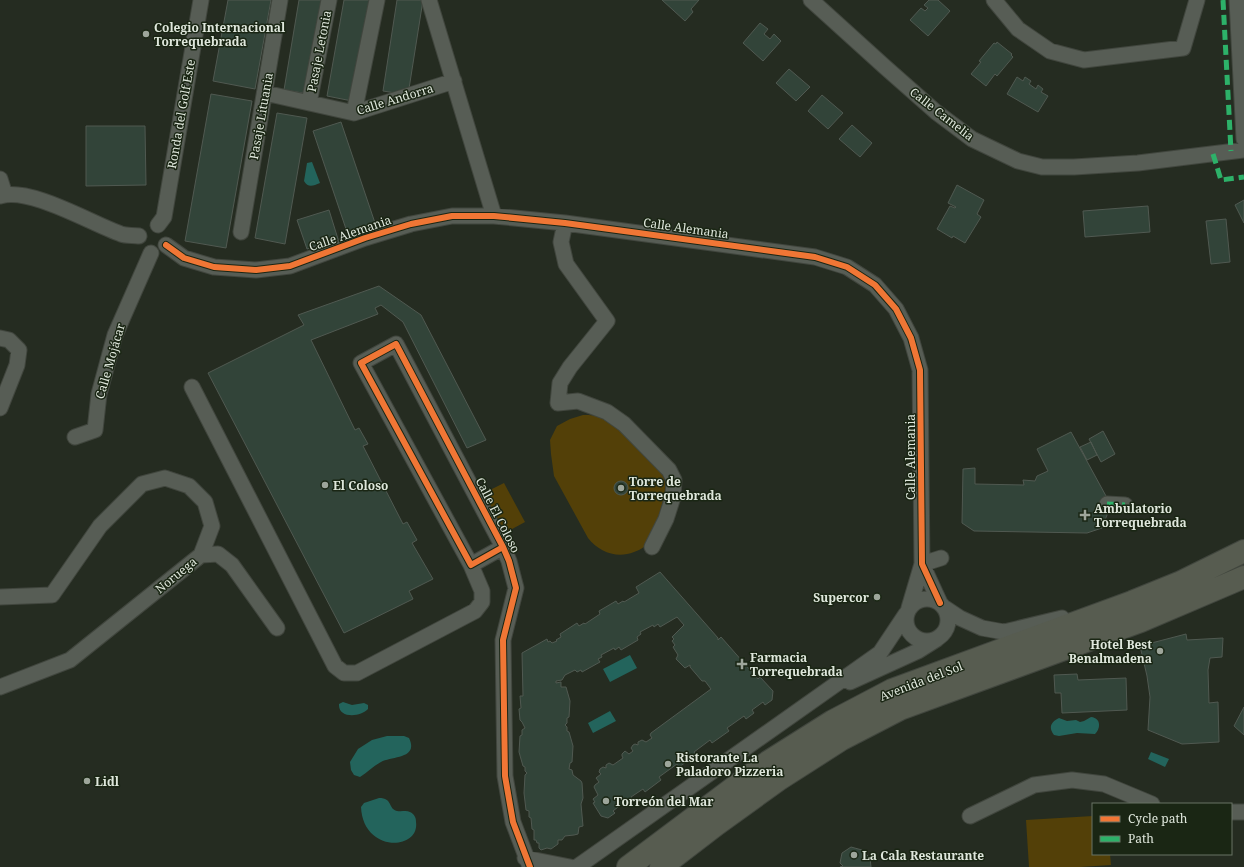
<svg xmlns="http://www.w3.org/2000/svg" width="1244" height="867" font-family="'Noto Serif',serif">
<rect width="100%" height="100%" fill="#252c21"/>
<path fill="#534008" d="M583,415c7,0 14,0 21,3 20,7 43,37 57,53 2,5 4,9 4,14 1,13 -12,52 -20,61 -3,3 -8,5 -11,6 -17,7 -35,0 -46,-14l-34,-62 -3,-22 -1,-14 7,-14 13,-7z
M504,483l21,39 -20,11 -21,-40z
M1093,816v38h17l1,11 -31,2h-51l-3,-47z"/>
<path fill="#23645c" d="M312,162l8,21c-7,3 -12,5 -16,-2l3,-18z
M630,655l7,13 -27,14 -7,-13z
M343,702l9,3 12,-2 4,2v4c-7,8 -30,10 -29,-5z
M610,711l6,10 -23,12 -5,-10z
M1091,717c10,1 10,11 4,17l-18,-1 -18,3 -5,-1c-6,-8 -3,-13 5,-17l8,3 9,-1 4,2 4,-1z
M387,736h17l5,2c10,21 -17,18 -28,24 -8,4 -14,11 -21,15l-6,-2 -3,-5 -1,-8 8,-13 14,-9z
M1151,752l18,7 -4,8 -17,-8z
M379,798c14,0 9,11 18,13 5,1 9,-1 13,1 4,2 6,5 6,10 4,29 -53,31 -55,-15l3,-4z"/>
<path fill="#324439" stroke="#505951" d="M228,0h43l-16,89 -42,-8z
M299,0h25l-15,94 -25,-4z
M344,0h27l-19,101 -25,-5z
M397,0h26l-15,95 -25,-4z
M662,0h37l-8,9 2,3 -8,9z
M929,0h9l12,11 -22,25 -18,-16 11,-12 4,3 3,-3 -4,-3z
M760,23l8,6 -4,5 6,5 4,-5 7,7 -18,20 -20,-18z
M997,42l15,12 -1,1 2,2 -16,19 -2,-2 -9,12 -15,-12 10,-12 -2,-1 15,-18 2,1z
M789,69l21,18 -14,14 -20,-18z
M1017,77l6,4 2,-4 6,4 -2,3 7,5 2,-4 5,4 -2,3 7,4 -10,16 -31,-18z
M211,94l41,7 -26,147 -41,-7z
M822,95l21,18 -15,16 -20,-18z
M277,113l30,5 -22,126 -30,-6z
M341,122l34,101 -28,9 -34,-101z
M852,125l20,18 -12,14 -21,-18z
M86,126h59l1,59 -60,1z
M957,185l27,15 -7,14 4,3 -16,26 -12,-7 -1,2 -15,-9 13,-23 5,2 1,-1 -8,-4z
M1244,200v23l-9,-18z
M1148,206l2,26 -65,5 -2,-26z
M329,210l9,29 -31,10 -10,-29z
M1226,219l4,43 -19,2 -5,-43z
M379,286l42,29 65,125 -19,8 -64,-126 -22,-17 -6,3 3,6 -67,26 44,90 4,-2 9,16 -5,2 40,78 4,-2 10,18 -5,3 21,36 -24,12 4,8 -69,34 -136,-260 96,-48 -6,-10z
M1103,431l12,23 -14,8 -12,-23z
M1071,432l35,64 -2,3 3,16 -5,13 -15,5 -113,-2 -12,-8 1,-54 12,-1v16l49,1 -1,-5 12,1 2,-5 11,-5 -11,-22z
M1091,442l6,13 -10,5 -7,-13z
M614 488a7 7 0 1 1 14 0a7 7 0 1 1-14 0Z
M660,572l58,66v2l3,-3 37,42 2,-2 13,14 -1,9 -7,5 -2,-3 -11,8 2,3 -8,6 -2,-3 -17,12 2,3 -17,12 -2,-3 -16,12 2,3 -17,12 -2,-3 -18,13 2,3 -16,12 -2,-3 -12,8 2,3 -8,6 -2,-3 -10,8 2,2 -7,5 -7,-2 -8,-13 2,-1 -2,-3 5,-4 -4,-8 1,-2 4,-3 -3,-4 5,-4 -2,-2 1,-3 3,-2 3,1v-3l3,-2 4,2 10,-7 -1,-2v-2l3,-3 4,3 4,-3 -2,-3 2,-3 2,-1 3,1v-3l4,-2 4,2 6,-4 -2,-3 1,-2 60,-44 -6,-8h-3l-12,-14v-2l-5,3 -9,-9 2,-4 -5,-8 2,-2 -3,-4 2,-2 -2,-2 12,-12 -7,-8 -17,10 -2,-3 -4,3 -1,-2 -13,7 1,2 -4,3 1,3 -17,10 -2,-3 -4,3 -1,-2 -13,7 1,2 -4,2 2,3 -18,10 -1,-2 -4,2 -2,-2 -10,5 -3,5 -6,1v2l5,-1v5h5l4,14 -1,16 -2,1v5l-2,2 2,2v4l2,1 4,14 -1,16 -2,1 -1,6 3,1 1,5 8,6 1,2 1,15 -2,6 2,22 -4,1 -1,7 -4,1 -9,1 -3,4h-4v4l-7,5 -4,-1 -6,2 -2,-2v-5h-2l-1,-3h-2v-10l-2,-1 -1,-11 -2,-1v-6l-3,-1 -2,-17 1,-18 2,-2 -2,-2v-4l-2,-1 -4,-14 1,-16 2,-1v-5l3,-2 -3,-6 -2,-2 -1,-11 2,-1 -1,-12h3l-1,-43 25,-14 1,3 2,-1 2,2 5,-2 -1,-1 5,-3 -1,-3 17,-11 2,3 5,-3 1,1 15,-10 -1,-3 17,-10 2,3 5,-3 1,1 15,-9 -3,-6z
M1186,634l1,6 36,-2 -1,19 -12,1 -2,12 1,33 9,-1 1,40 -37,2 -34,-14 2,-33 -3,-21 -7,-30z
M1077,674l1,6 48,-2 1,32 -65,3 -1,-20h-6l-1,-18z
M1244,707v28l-10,-9z
M851,847l11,3 8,8 1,9h-31l3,-1 -3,-3 2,-10z"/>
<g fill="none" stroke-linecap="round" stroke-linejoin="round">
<g stroke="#41463e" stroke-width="17">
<path id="street" d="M429,0l65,216
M811,0l74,67 51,45 36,27 46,22 24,6h32l64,-4 106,-13
M994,0l24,29 32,22 34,9 99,-12 14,-48
M1237,0l7,139
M265,93l89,20 100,-32
M309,103l20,-103
M354,113l23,-113
M0,179l5,16
M0,196c31,-9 90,27 121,38 5,2 12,1 18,2
M565,223l-4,19 5,22 41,57 -37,46 -10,16 -2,20 20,-2 29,11 17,12 45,46 5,10 -1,17 -7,22 -14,28
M158,225l6,-8 37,-217
M241,232l39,-232
M166,245l18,13 30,9 42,3 34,-4 75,-28 46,-14 41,-8h42l71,7 250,34 32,10 28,18 21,24 15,29 9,32 2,194 18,39
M0,338l9,2 10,10 -2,15 -17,43
M192,387l143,279 9,7h13l118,-62 7,-9v-11l-11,-26
M75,437l20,-7 4,-36 16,-59 36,-82
M1107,504l18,1
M503,547l-32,18 -110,-202 35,-19 107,203 6,14 7,27 -13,52 2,136 8,46 17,45
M201,555l17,-1 14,11 45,63
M922,564l19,-6
M0,597l52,-2 48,-69 42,-42 23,-6 24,8 16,16 7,24 -11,29 -131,105 -70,27
M906 620a21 21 0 1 1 42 0a21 21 0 1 1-42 0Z
M909,608l13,-44
M945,608l15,10 22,10 22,4 58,-14
M850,682l68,-31 19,-12
M1231,812h13
M970,816l64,-31 38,-5 32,4 48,20
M525,858l45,9
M577,867l303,-214 26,-39"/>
</g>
<g stroke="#41463e" stroke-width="24">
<path id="primary" d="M628,867l140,-105 65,-41 59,-31 240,-88 47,-19 65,-32
M661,867l56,-43 61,-44 64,-41 58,-30 241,-88 103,-44"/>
</g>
<use href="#street" stroke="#575d55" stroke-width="15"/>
<use href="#primary" stroke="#575c50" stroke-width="22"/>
<path stroke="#2db169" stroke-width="5" stroke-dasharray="10 5" stroke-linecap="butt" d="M1223,0l8,151
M1213,154l8,26 23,-3
M1107,504l18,1"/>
<g stroke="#1a2614" stroke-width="8">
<path id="cycleway" d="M166,245l18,13 30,9 42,3 34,-4 75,-28 46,-14 41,-8h42l71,7 250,34 32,10 28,18 21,24 15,29 9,32 2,194 18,39
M503,547l-32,18 -110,-202 35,-19 107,203 6,14 7,27 -13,52 2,136 8,46 17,45"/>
</g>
<use href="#cycleway" stroke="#f07635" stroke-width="6"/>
</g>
<g fill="#9ea69b" stroke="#1a2614" stroke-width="1.5">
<circle cx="146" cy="34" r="4"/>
<circle cx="325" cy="485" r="4"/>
<circle cx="621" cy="488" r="4"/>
<path d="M1083 509h4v4h4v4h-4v4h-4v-4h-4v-4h4z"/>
<circle cx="877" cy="597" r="4"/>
<circle cx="1160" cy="651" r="4"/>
<path d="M740 658h4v4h4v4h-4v4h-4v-4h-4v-4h4z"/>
<circle cx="668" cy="764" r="4"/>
<circle cx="87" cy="781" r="4"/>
<circle cx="606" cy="801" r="4"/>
<circle cx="854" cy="855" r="4"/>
</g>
<g text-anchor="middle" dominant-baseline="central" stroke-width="3" stroke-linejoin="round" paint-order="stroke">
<g font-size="12" font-weight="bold" fill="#dfe7dc" stroke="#1a2614" text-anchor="start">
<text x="154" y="27">Colegio Internacional<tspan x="154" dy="14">Torrequebrada</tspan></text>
<text x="629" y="481">Torre de<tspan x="629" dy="14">Torrequebrada</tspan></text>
<text x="333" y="485">El Coloso</text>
<text x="1094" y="508">Ambulatorio<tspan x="1094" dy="14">Torrequebrada</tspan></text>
<text x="869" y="597" text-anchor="end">Supercor</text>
<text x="1152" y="644" text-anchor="end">Hotel Best<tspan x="1152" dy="14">Benalmadena</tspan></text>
<text x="750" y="657">Farmacia<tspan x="750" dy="14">Torrequebrada</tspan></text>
<text x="676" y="757">Ristorante La<tspan x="676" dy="14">Paladoro Pizzeria</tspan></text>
<text x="95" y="781">Lidl</text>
<text x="614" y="801">Torreón del Mar</text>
<text x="862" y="855">La Cala Restaurante</text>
</g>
<g font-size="12" fill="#dfe7dc" stroke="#1a2614">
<text transform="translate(319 51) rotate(-79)">Pasaje Letonia</text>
<text transform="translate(395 99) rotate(-17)">Calle Andorra</text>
<text transform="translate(181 114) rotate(-80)">Ronda del Golf Este</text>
<text transform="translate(942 114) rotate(38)">Calle Camelia</text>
<text transform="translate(261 116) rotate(-80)">Pasaje Lituania</text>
<text transform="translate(686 228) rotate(8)">Calle Alemania</text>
<text transform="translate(350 233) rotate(-19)">Calle Alemania</text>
<text transform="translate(110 361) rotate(-74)">Calle Mojácar</text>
<text transform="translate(910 457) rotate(-90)">Calle Alemania</text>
<text transform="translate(498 515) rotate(63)">Calle El Coloso</text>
<text transform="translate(176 575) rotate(-39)">Noruega</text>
<text transform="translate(921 681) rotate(-21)">Avenida del Sol</text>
</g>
</g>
<rect x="1092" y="803" width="140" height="52" fill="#1a2614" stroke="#697364"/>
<rect x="1100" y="816" width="20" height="6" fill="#f07635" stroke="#697364"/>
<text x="1128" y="823" font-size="12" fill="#dfe7dc">Cycle path</text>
<rect x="1100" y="836" width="20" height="6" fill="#2db169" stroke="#697364"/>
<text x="1128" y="843" font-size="12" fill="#dfe7dc">Path</text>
</svg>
